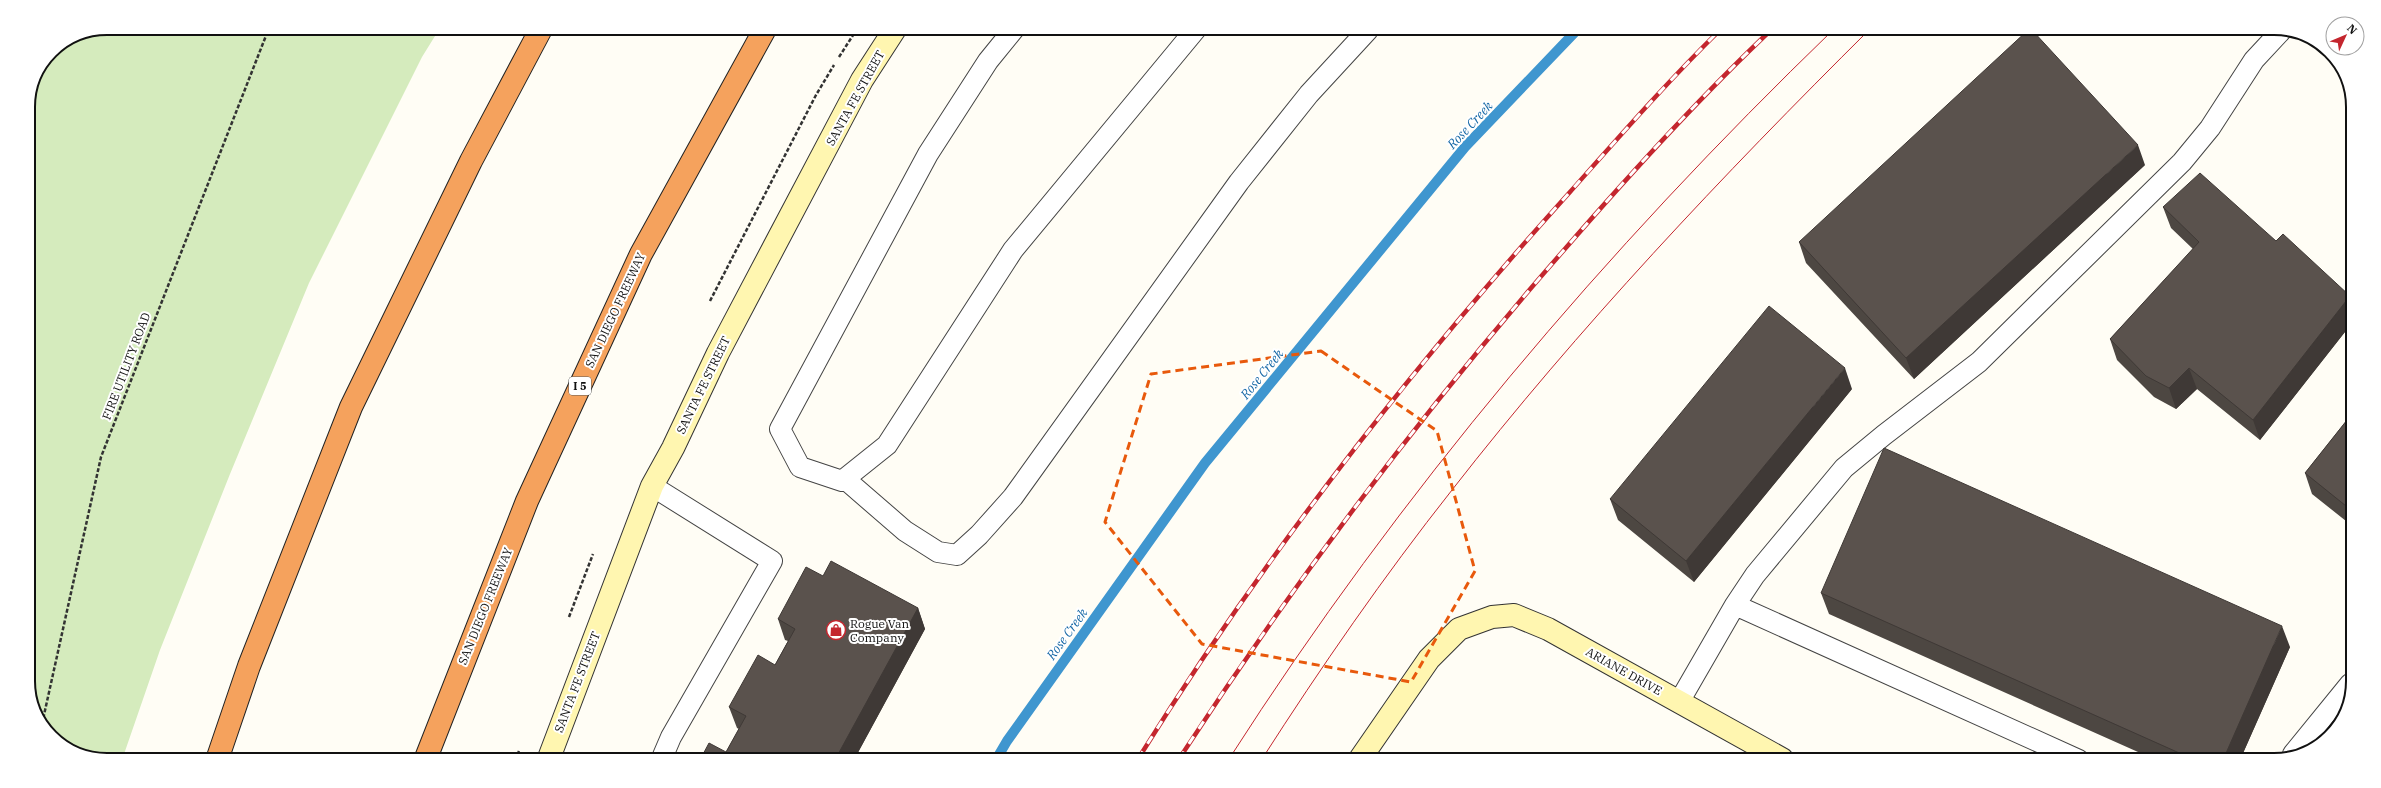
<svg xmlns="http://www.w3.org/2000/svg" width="2381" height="788" font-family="'IBM Plex Serif',serif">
<rect width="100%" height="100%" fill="#fffdf5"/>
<path fill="#d5ebbd" d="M107,28h333l-18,29 -113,226 -79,191 -70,176 -37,107h-37l-42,-28 -16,-42v-580c2,-10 2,-22 6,-31 16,-33 40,-41 73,-48z"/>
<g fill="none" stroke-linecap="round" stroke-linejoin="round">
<path stroke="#3f96cf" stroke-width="10" d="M997,758l10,-17 198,-278 260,-316 112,-117"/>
<g stroke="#444" stroke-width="22">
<path id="lane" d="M1014,29l-26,32 -60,93 -148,275 20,38 42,14 45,-36 126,-195 183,-221
M845,479l60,52 33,21 19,3 22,-20 34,-38 226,-315 70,-88 59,-64
M652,486l120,75 -101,176 -9,21
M1735,605l344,155
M1679,702l56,-97 20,-30 89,-107 40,-33 95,-73 203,-200 28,-34 44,-68 27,-29
M2293,754l57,-70"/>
</g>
<g stroke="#333" stroke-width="24">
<path id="secondary" d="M549,758l103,-272 21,-38 45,-95 144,-273 33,-51
M1360,759l69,-100 30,-30 33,-12 22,-2 34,14 234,130"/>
</g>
<g stroke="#222" stroke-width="24">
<path id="highway" d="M218,757l31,-91 102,-259 120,-246 70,-132
M426,758l101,-257 114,-247 124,-225"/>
</g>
<path stroke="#333" stroke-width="2.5" stroke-dasharray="4 2" stroke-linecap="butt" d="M839,57l18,-28
M710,301l106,-206 18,-30
M569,617l24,-63
M42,724l59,-267 168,-429
M516,758l3,-7"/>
<use href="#lane" stroke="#fff" stroke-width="20"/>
<use href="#secondary" stroke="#fff6b0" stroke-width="22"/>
<use href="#highway" stroke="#f5a25d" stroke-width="22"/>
<path stroke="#c4262e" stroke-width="1" d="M1229,759c171,-267 376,-509 604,-729
M1262,759c59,-92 122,-183 190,-269 127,-163 270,-314 417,-460"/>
<g stroke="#c4262e" stroke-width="4.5">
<path id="rail" d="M1138,759c124,-200 275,-393 432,-567 49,-55 98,-111 150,-162
M1179,759c116,-179 245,-349 385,-509 66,-76 134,-151 207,-220"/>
</g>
<use href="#rail" stroke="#fff" stroke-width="3" stroke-dasharray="9" stroke-linecap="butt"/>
</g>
<path fill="#4d4742" d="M2326,51l11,8 2,7z
M2145,165l-231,214 -108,-116 -7,-21z
M2163,207l113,34 76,60v22l-92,117 -63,-51 -21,20 -22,-12 -37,-37 -7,-21 83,-90 -22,-21z
M1852,389l-158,193 -76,-62 -8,-21z
M2351,415v110l-39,-31 -7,-21z
M823,576l95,32 7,21 -70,129h-154l25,-6 13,-23 -2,-1 -8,-21 46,-42 13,-24 -3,-1 -7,-21z
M1821,593l469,54 -50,113h-84l-327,-146z"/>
<path fill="#3f3936" d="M2138,145l7,20 -231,214 -8,-21z
M2350,296l2,5v22l-92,117 -7,-20z
M1845,368l7,21 -158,193 -8,-21z
M2189,368l8,21 -21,20 -7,-21z
M918,608l7,21 -70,129h-19z
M2282,626l8,21 -50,113h-17z"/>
<path fill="#5a524d" stroke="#3f3936" d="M2028,30h4l106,115 -232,213 -107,-116z
M2200,173l76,68 7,-7 67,62 -97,124 -64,-52 -20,20 -23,-12 -36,-37 89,-97 -36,-35z
M1769,306l76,62 -159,193 -76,-62z
M2351,415v95l-46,-37z
M1884,448l398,178 -59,134h-28l-374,-167z
M831,561l87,47 -82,150h-135l8,-15 17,9 20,-36 -17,-9 29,-52 17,10 20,-36 -17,-10 28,-52 17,9z"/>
<path fill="none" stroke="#e8590c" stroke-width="3" stroke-dasharray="8 5" stroke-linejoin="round" d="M1321,351l116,80 38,140 -64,111 -209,-38 -97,-122 46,-148z"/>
<defs>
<g id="shop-ring" transform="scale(1)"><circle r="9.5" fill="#fff" stroke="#c4262e" stroke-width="1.5"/><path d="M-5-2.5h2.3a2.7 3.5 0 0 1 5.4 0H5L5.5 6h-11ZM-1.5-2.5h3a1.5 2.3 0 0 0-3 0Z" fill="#c4262e"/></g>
</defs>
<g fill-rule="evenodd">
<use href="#shop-ring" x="836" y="630"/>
</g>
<g text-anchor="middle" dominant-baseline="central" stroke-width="4" stroke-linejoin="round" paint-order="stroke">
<rect fill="#fff" stroke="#585858" stroke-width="1" x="569" y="377" width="22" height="18" rx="3"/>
<g font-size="11" font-weight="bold" fill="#111">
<text x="580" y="386">I 5</text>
</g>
<g font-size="12" fill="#111" stroke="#fff">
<text transform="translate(855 98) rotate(-61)">SANTA FE STREET</text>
<text transform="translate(615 310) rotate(-65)">SAN DIEGO FREEWAY</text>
<text transform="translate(126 366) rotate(-69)">FIRE UTILITY ROAD</text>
<text transform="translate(703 385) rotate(-64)">SANTA FE STREET</text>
<text transform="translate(485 606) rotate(-68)">SAN DIEGO FREEWAY</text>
<text transform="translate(1624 671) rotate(29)">ARIANE DRIVE</text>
<text transform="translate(577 682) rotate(-69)">SANTA FE STREET</text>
</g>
<g font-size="12" fill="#111" stroke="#fff" text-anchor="start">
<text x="850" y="623">Rogue Van<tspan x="850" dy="14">Company</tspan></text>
</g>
<g font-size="13" font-style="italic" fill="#1768a6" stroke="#fff">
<text transform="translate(1470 125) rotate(-47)">Rose Creek</text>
<text transform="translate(1262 374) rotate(-51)">Rose Creek</text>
<text transform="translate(1067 634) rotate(-54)">Rose Creek</text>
</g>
</g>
<path d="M0 0H2381V788H0ZM107 35H2274A72 72 0 0 1 2346 107V681A72 72 0 0 1 2274 753H107A72 72 0 0 1 35 681V107A72 72 0 0 1 107 35Z" fill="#fff" fill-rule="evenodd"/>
<path fill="none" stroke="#111" stroke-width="2" d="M107 35H2274A72 72 0 0 1 2346 107V681A72 72 0 0 1 2274 753H107A72 72 0 0 1 35 681V107A72 72 0 0 1 107 35Z"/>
<g transform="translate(2345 36) rotate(46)"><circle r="19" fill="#ffffff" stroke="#a0a0a0"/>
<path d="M0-3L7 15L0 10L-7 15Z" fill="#c4262e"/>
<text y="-6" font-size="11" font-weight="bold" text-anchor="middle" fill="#111111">N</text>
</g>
</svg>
